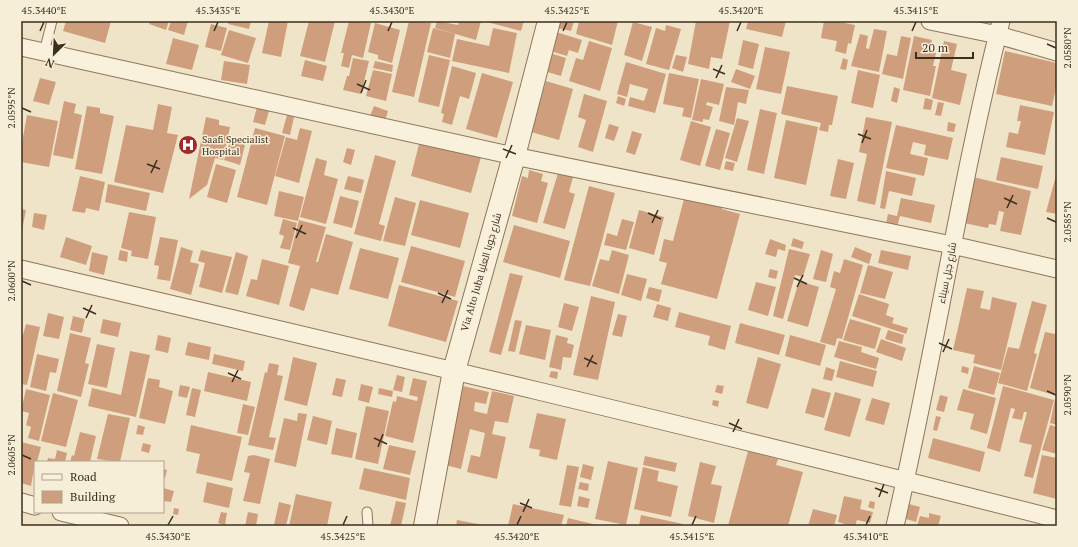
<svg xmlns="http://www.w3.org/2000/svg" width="1078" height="547" font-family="'PT Serif',Cairo,serif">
<rect width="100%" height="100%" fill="#f0e4c8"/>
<path fill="#cf9f7d" d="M66,21h45l-6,22 -42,-12z
M150,21h19l-3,9 -17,-6z
M171,21h17l-4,14 -16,-5z
M229,21h22l-2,8 -21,-5z
M269,21h19l-7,36 -19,-4z
M309,21h26l-10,41 -25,-6z
M349,21l22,2 -8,35 -11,-3 -3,13 -8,-2 3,-13h-3z
M409,21l22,2 -17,74 -22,-5z
M437,21l21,4 1,-4h22l-5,19 -41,-12z
M483,21h41l-3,10z
M559,21h15l-3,10 -14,-3z
M579,21h39l-6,24 -36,-11z
M696,21h34l-8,38 -11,-2 -2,12 -21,-5z
M748,21h38l-4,16 -36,-8z
M824,21h11l20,4 -4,19 -3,-1 -2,11 -11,-3 2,-10 -16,-3z
M633,22l19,5 -10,34 -18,-6z
M375,23l25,7 -8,33 -14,-4v-4l-10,-3z
M211,24l16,4 -6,23 -16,-4z
M666,25l15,4 -12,41 -23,-6 10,-36 9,3z
M433,28l22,6 -5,24 -23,-6z
M493,28l24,5 -8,40 -57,-12 5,-22 32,7z
M874,29l13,2 -8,41 -28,-6 9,-32 8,2 -2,12 3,1z
M229,30l27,8 -8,25 -27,-8z
M556,32l26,8 -4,13 -9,-3 -2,6 -17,-5z
M901,36l10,2 -8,41 -21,-5 5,-20 10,2z
M914,36l18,4 -3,12 7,1 -3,13h3l-6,30 -27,-6z
M173,38l26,7 -7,25 -26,-6z
M743,40l16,4 -6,25 -15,-4z
M589,41l23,7 -12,43 -31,-10 7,-23 7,2z
M944,41l13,3 -6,26 16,4 -7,31 -28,-7z
M765,47l25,5 -9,42 -25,-5z
M1005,51l52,12v21l-5,22 -56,-12z
M550,53l16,5 -5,18 -17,-5z
M429,55l21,5 -11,47 -21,-5z
M676,55l11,2 -4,15 -11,-4z
M353,58l16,3 -8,33 -18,-4 4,-14h2z
M843,58l5,2 -2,10 -6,-1z
M305,60l22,6 -4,15 -22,-5z
M224,61l26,4 -3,19 -26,-4z
M375,61l18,4 -1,7 -19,-4z
M626,62l40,12 -11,39 -27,-7 2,-9 14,4 4,-12 -18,-5 -3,13 -10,-3z
M452,66l24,7 -7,26 -9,-3 -8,29 -10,-3 2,-8 -3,-1z
M736,69l19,7 -5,13 -19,-7z
M373,70l19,4 -6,27 -20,-5z
M858,70l22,5 -7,33 -22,-5z
M482,73l31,9 -16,56 -31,-9z
M669,73l30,6 -8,39 -9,-2 2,-8 -21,-4z
M40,78l16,4 -7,23 -16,-4z
M701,79l23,5 -5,21 -12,-3 -1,3 7,2 -4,13 -6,-1v3l-11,-2z
M546,81l27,8 -14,51 -28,-8z
M787,86l51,10 -6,29h-3l-1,7 -9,-2 2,-7 -40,-9z
M726,87l23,3 -3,14 -8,-2 -4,23 -15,-4z
M894,87l6,2 -3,14 -6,-2z
M584,94l23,7 -14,51 -15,-5 8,-27 -8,-3z
M618,96l8,3 -2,7 -8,-3z
M925,98l8,2 -2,10 -8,-1z
M64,101l12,3 -2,9 8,2 -9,44 -20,-4z
M938,102l6,1 -3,13 -6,-1z
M158,104l14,3 -5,26 11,2 -15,58 -49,-11 12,-57 27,5z
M1020,105l34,7 -9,43 -39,-8 3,-15 9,2 3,-13h-4z
M87,106l13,2v5l14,3 -12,58 -27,-5z
M374,106l14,5 -3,10 -15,-5z
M257,107l12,4 -4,14 -12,-3z
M760,109l17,4 -13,61 -17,-4z
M27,115l31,6 -9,46 -28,-5v-14z
M287,115l7,2 -4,18 -8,-2z
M206,117l13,3v5l11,2 -7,33 -8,-2 -8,27 -18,14z
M866,117l26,5 -17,83 -18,-4 10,-47 -8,-2z
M737,118l12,3 -12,41 -12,-4z
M786,120l32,7 -12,58 -32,-7z
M691,121l20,6 -11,39 -20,-6z
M948,122l8,2 -2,8 -7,-1z
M609,124l10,3 -5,14 -9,-3z
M896,125l57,13 -5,22 -24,-5 2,-10 -13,-3 -3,12 18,4 -4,18 -38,-8z
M255,128l30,8 -18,69 -30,-8z
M300,128l12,3 -13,52 -24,-7 11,-39 11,3z
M716,129l14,4 -10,37 -15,-4z
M632,131l10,3 -7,21 -9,-3z
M421,136l60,21 -10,36 -60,-17z
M230,141l15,4 -5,20 -16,-5z
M347,148l8,2 -4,15 -8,-3z
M375,155l21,6 -17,63 6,2 -4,15 -27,-7z
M1001,157l42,9 -5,23 -42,-9z
M316,158l11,3 -3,14 14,4 -12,45 -26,-7z
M838,159l16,4 -8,36 -16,-3z
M726,161l9,2 -2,8 -9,-2z
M216,164l20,6 -9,33 -20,-6z
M529,170l14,4 -2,7 7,2 -11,40 -25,-7 10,-40 6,2z
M886,171l30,7 -4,18 -23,-5 -4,18 -5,-1z
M1057,172v42l-11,-2z
M558,173l15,4 -4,15 6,2 -10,35 -22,-6z
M80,176l25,6 -6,29 -13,-3 -1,5 -13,-2z
M348,176l16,4 -3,13 -17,-4z
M973,177l58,14 -10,44 -21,-4 4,-19 -5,-1 -3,14 -7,-1 -1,4 -24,-5z
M108,184l42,9 -4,18 -41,-9z
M589,186l26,7 -25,93 -26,-6z
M279,191l25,6 -6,24 -24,-5z
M340,196l19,5 -7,27 -19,-5z
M395,197l21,6 -11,43 -22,-5z
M901,198l34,7 -4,18 -31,-7 -3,11 -11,-3 2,-10 9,2z
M684,199l11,3v-2l27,7v2l18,5 -23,85 -56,-15 6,-21 -8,-2 5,-22 9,2z
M420,200l49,13 -9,35 -49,-13z
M21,209l5,1 -4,20h-1z
M639,210l25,7 -10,38 -25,-7z
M129,212l27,5 -8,42 -17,-3 1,-5 -11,-3z
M34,213l13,2 -3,15 -12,-3z
M283,219l14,4 -7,27 -10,-2 4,-12 -5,-2z
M622,219l12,3 -8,28 -22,-5 3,-12 10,3z
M299,220l27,7 -10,35h2l8,-28 27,8 -15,53 -27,-7 -7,23 -15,-5 11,-40 -12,-3z
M514,225l56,16 -10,37 -57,-16z
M66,237l26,9 -6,19 -26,-8z
M160,237l18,3 -8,41 -13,-2 2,-13 -5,-1z
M793,238l11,4 -2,7 -11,-3z
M770,239l16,6 -1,6 -7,-2 -2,8 -11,-3z
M411,246l54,15 -10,36 -54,-15z
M181,247l12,4 -3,11 9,2 -8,31 -21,-6z
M855,247l17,7 -3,10 -18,-7z
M360,248l39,10 -11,41 -39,-10z
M789,249l21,5 -7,23 -8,-2 -12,44 -10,-3z
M120,250l8,2 -1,10 -9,-2z
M201,250l31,7 -10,36 -23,-6 6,-24 -7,-2z
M612,250l17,5 -10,39 -27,-8 8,-27 9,2z
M821,250l12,4 -7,28 -13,-3z
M881,250l30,6 -3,14 -30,-7z
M92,252l16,4 -4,19 -15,-4z
M236,252l12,4 -10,39 -13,-3z
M262,259l27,7 -10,39 -33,-9 5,-17 6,1z
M844,259l19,6 -21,74 -5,-1 -2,8 -15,-4 16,-53 -6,-2 4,-16 6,2z
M868,265l25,7 -8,27 -25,-6z
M770,269l8,2 -2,8 -8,-2z
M510,273l13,3 -22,79 -12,-3z
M627,274l20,5 -6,22 -20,-6z
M799,281l20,6 -11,40 -21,-6z
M756,282l20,5 -8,29 -20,-6z
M399,285l59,16 -12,41 -58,-16z
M649,287l13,3 -3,12 -13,-4z
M967,288l17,3 -4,17 10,2 2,-13 25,6 -16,67 -28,-7 2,-8 -22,-5z
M859,294l30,10 -3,11 8,3 -2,5 16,5 -2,6 -54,-18z
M591,296l24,6 -17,78 -25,-5z
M1032,301l15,4 -13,48 3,1 -10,37 -29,-8 10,-36 11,2z
M564,303l15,4 -7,24 -14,-4z
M657,304l14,4 -3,13 -15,-4z
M679,312l52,14 -6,24 -17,-5 2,-9 -35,-9z
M48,313l16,4 -5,22 -16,-3z
M618,314l9,2 -5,21 -10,-2z
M73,316l12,3 -3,14 -12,-3z
M103,319l18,4 -3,14 -18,-4z
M850,319l31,9 -6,21 -32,-9z
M515,320l7,1 -7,31 -7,-1z
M740,323l45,12 -6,20 -44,-12z
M26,324l14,3 -13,58 -6,-1v-42z
M526,325l25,5 -6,30 -26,-6z
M1056,329l1,57 -3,9 -24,-7 15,-56 10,2z
M888,330l16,5 -2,9 -17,-5z
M70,333l21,5 -6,25 4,1 -8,33 -24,-6z
M158,335l13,3 -3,15 -13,-3z
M556,335l12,3 -1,5 7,2 -3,13 -8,-1 -2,13 -12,-3z
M790,335l36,10 -6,21 -35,-10z
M881,339l25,9 -4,13 -26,-9z
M839,341l23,6 -1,5 18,6 -3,11 -42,-12z
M188,342l23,5 -2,13 -24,-5z
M97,344l18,4 -8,40 -19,-4z
M130,351l20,4 -14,62 -48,-11 4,-18 29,7z
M37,354l22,5 -3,14 -6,-1 -4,19 -16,-4z
M214,354l31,7 -2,10 -31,-7z
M293,357l24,6 -10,43 -23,-6z
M758,357l23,7 -13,45 -22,-6z
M840,361l37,10 -4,16 -37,-10z
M269,363l10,2 -2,10 6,1 -14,61 7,1 -3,12 -25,-5 17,-73 2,1z
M962,366l7,2 -1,6 -7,-2z
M974,366l26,7 -6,22 -26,-7z
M826,367l9,3 -3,11 -9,-2z
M551,371l7,1 -1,7 -8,-2z
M208,372l43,10 -4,19 -43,-10z
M397,375l8,2 -3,15 -9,-2z
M148,378l12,2 -1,7 14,4 -8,33 -26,-6z
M336,378l10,2 -4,17 -10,-2z
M413,378l14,3 -14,62 -28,-7 8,-35 3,1 1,-6 20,5 1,-4 -9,-2z
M361,384l12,3 -4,16 -11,-3z
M180,385l10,2 -3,11 -9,-2z
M717,385l7,1 -2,8 -7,-2z
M463,386l26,6 -3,12 -11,-2 -1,9 13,3 5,-23 22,5 -6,27 -13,-2 -3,13 14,3 -9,42 -30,-7 4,-17 9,2 5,-24 -15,-4 -9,40 -24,-6 15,-69 9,2z
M1003,386l51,14 -21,78 -9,-2 8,-31 -13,-3 8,-30h-3l-2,8 -10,-2 3,-9 -4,-1 -11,44 -13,-4z
M192,388l9,2 -6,27 -9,-2z
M379,388l14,3 -1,6 -14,-3z
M812,388l19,5 -7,25 -19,-5z
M26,389l24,6 -11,46 -11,-3 3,-11 -5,-2 3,-12 -8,-2z
M963,389l33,9 -9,36 -17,-5 4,-15 -17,-4z
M835,392l26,7 -11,38 -26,-7z
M53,393l25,7 -12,47 -25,-6z
M940,395l8,2 -4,15 -8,-2z
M872,398l18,5 -6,22 -19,-5z
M1055,399h2v26l-7,-2z
M713,400l6,1 -1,6 -6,-2z
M243,404l12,3 -7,28 -11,-2z
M366,406l23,5 -11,53 -23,-5z
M298,413l9,1 -11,53 -22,-5 10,-44 13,3z
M537,413l29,6 -9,41 -18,-4 1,-6 -11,-2z
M108,414l22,4 -10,44 -23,-3z
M313,416l19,5 -5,24 -20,-5z
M936,416l5,1 -4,14 -4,-1z
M138,425l7,2 -2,8 -7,-1z
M191,425l51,12 -10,44 -36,-8 4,-19 -14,-3z
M1050,425l7,2v27l-15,-4z
M336,428l21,5 -5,25 -21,-4z
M80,432l16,4 -6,26h-20l2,-7 2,1z
M933,438l52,14 -5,20 -52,-14z
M21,442l20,5 -4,15h-2l-4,24 -10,-3z
M143,443l8,2 -2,8 -8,-2z
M389,445l27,6 -6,24 -27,-6z
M57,450l10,3 -2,9h-18l1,-4 7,1z
M748,451l30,8 -2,6 27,7 -15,54h-60z
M254,455l16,4 -10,45 -17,-3 7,-28 -6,-1 4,-16z
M1042,455l15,3v41l-24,-6z
M645,456l32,7 -2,9 -32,-7z
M608,461l30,7 -12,57 -31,-6z
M700,462l16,4 -5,18 11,2 -8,37 -26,-7z
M583,464l11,3 -3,13 -11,-3z
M567,465l12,2 -8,40 -12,-2z
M643,467l16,4 -2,10 21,5 -7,31 -37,-8z
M364,468l46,10 -4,22 -47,-11z
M163,469l4,1 -2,8h-2z
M207,482l26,6 -4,20 -26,-6z
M580,482l9,2 -1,7 -10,-2z
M163,488l11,3 -3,11 -8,-1z
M296,494l36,8 -5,24h-38z
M579,496l11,3 -2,9 -11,-2z
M844,496l18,4 -2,9 13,3 -3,11 -13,-3 -2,6h-3l-14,-4z
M396,501l10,2 -5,23h-11z
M870,501l5,1 -1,7 -6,-2z
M279,502l12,3 -5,21 -12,-1z
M513,504l51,11 -3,11h-53z
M909,504l11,3 -4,15 -10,-3z
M174,508l5,1 -1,6 -5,-1z
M813,509l24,6 -3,11h-26z
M221,512l6,1 -2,12 -7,-2z
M248,512l10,2 -2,12h-11z
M929,513l12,3 -3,10h-21l3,-10 9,2z
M641,515l42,9v2h-44z
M568,518l25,6v2h-27z
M457,520l26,5v1h-27z"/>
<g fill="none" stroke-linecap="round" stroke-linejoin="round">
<g stroke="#8d765c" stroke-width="11">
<path id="service" d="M44,52l8,-31
M367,512l1,14"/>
</g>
<g stroke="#8d765c" stroke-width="19">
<path id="minor" d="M930,21l68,14 59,17
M21,47l493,109 438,89 105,24
M21,269c346,81 692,162 1036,250
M21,502l14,4
M61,512l59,14
M895,526c39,-167 64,-338 106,-505"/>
</g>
<g stroke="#8d765c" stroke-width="24">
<path id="tertiary" d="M425,526l29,-155 60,-215 35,-135"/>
</g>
<use href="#service" stroke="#faf1dc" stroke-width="9"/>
<use href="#minor" stroke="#faf1dc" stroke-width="17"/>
<use href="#tertiary" stroke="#faf1dc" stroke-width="22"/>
</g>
<path fill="none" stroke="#3d2e20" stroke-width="1.5" d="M40,31l4,-9M214,31l4,-9M388,31l4,-9M563,31l4,-9M737,31l4,-9M912,31l4,-9M1047,44l9,4M713,69l12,5M716,78l6,-13M357,84l13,6M361,93l5,-13M22,108l9,4M858,134l13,5M862,143l5,-13M503,149l13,5M506,158l6,-13M147,164l13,5M151,173l6,-13M1004,198l13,6M1007,208l6,-13M648,213l13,6M1047,218l9,4M652,223l6,-13M293,228l13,6M296,238l6,-13M794,278l13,6M22,281l9,4M797,287l6,-12M438,293l13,6M442,303l6,-13M83,308l13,6M86,318l6,-13M939,343l13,6M943,352l6,-13M584,358l13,6M587,367l6,-12M228,373l13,6M232,382l6,-12M1047,391l9,4M729,423l13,6M733,432l6,-13M374,438l13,6M378,447l5,-13M22,455l9,4M875,488l13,5M879,497l5,-13M520,503l12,5M523,512l6,-13M168,525l5,-9M343,525l4,-9M517,525l4,-9M692,525l4,-9M866,525l4,-9"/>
<defs>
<g id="hospital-disc" transform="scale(1)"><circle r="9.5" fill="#9e2a2b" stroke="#f7eed8"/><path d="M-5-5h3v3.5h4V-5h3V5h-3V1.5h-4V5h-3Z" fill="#fff"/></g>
</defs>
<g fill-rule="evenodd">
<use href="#hospital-disc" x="188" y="145"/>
</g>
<g text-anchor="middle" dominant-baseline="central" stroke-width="3" stroke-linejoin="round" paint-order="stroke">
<g font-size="10" fill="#3d2e20" stroke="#f7eed8" text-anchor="start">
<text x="202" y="139">Saafi Specialist<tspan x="202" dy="12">Hospital</tspan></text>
</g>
<g font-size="10" fill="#3d2e20" stroke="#f7eed8">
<text transform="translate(481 272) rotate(-74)">Via Alto Juba شارع جوبا العليا</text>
<text transform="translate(947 273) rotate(-79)">شارع جبل سيناء</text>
</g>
</g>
<rect width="1078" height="547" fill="none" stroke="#f7eed8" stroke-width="44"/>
<rect x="34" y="461" width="130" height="52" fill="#f7eed8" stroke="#ada18e"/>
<rect x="42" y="474" width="20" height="6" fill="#faf1dc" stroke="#ada18e"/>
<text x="70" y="481" font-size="12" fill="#3d2e20">Road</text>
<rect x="42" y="491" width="20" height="12" fill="#cf9f7d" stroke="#ada18e"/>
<text x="70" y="501" font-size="12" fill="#3d2e20">Building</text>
<g transform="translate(54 54) rotate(204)" stroke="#f7eed8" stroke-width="3" paint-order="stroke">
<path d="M0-3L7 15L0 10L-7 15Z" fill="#3d2e20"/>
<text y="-6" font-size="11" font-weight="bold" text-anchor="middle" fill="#3d2e20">N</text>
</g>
<path d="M916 52v6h57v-6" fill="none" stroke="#3d2e20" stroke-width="2"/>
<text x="922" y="52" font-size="12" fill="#3d2e20" stroke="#f7eed8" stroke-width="3" paint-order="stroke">20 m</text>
<rect x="22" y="22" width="1034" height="503" fill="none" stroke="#3d2e20" stroke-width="1.5"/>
<g font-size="10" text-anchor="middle" fill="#3d2e20">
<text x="44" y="14">45.3440°E</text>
<text x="218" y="14">45.3435°E</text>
<text x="392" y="14">45.3430°E</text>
<text x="567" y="14">45.3425°E</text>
<text x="741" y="14">45.3420°E</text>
<text x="916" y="14">45.3415°E</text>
<text transform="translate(1067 48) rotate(-90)" y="4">2.0580°N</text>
<text transform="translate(11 108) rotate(-90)" y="4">2.0595°N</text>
<text transform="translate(1067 222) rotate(-90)" y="4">2.0585°N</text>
<text transform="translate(11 281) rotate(-90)" y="4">2.0600°N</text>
<text transform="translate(1067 395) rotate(-90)" y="4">2.0590°N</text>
<text transform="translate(11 455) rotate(-90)" y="4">2.0605°N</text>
<text x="168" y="540">45.3430°E</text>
<text x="343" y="540">45.3425°E</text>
<text x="517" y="540">45.3420°E</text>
<text x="692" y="540">45.3415°E</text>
<text x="866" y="540">45.3410°E</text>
</g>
</svg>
